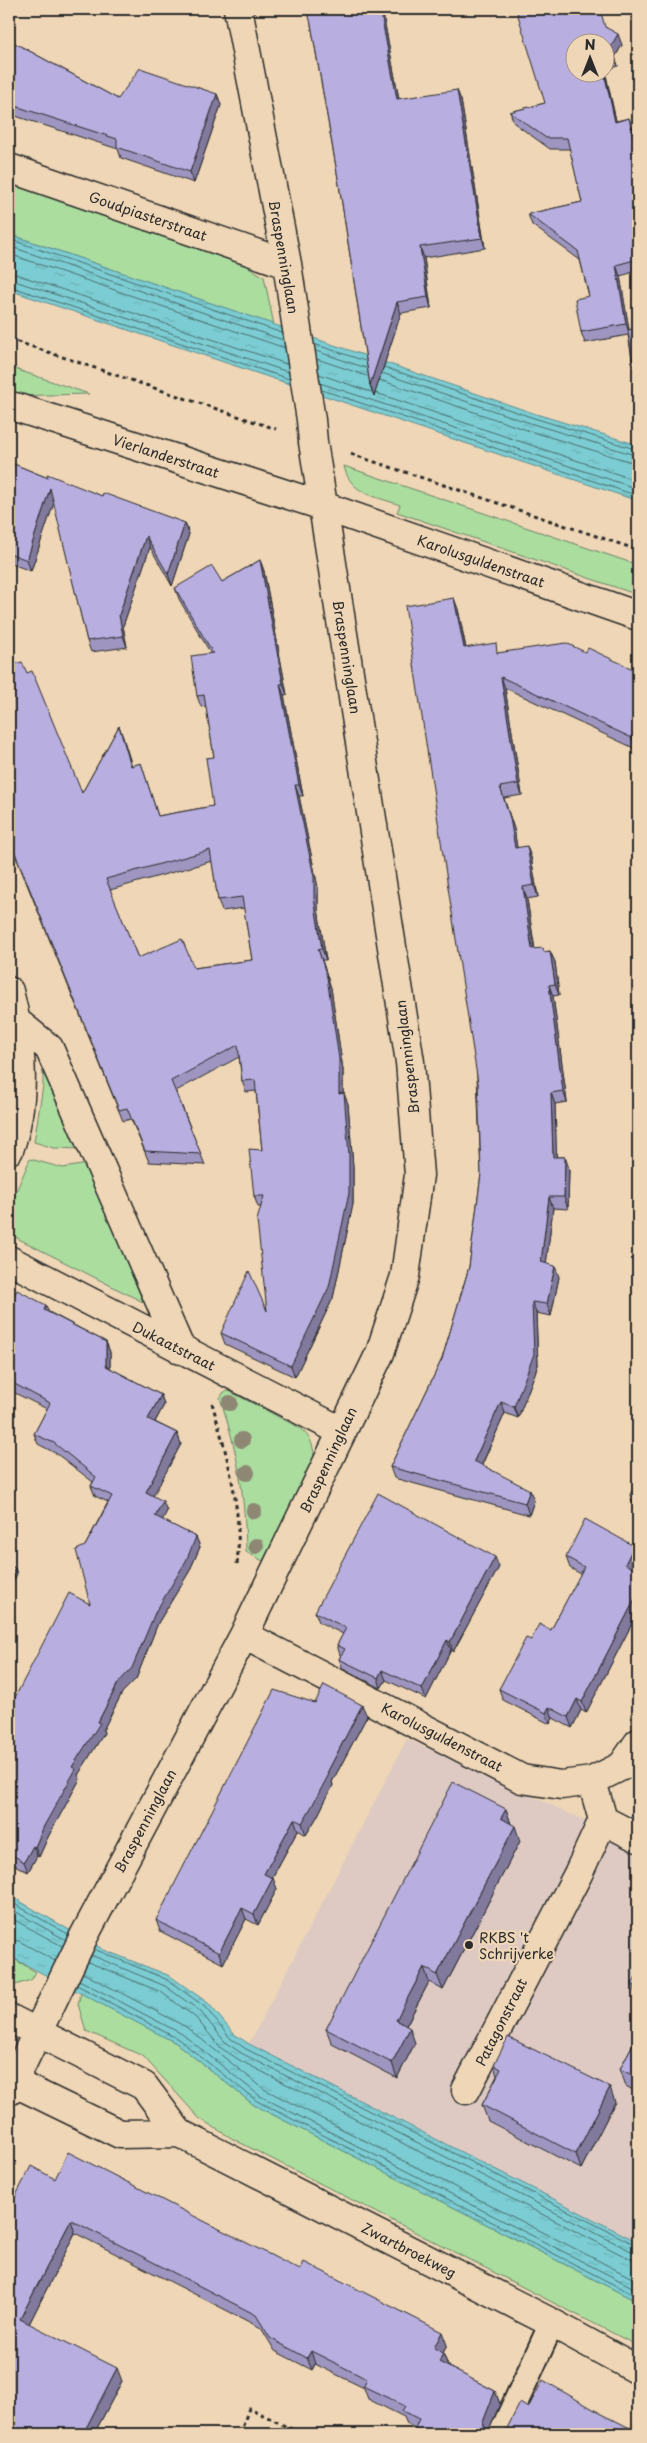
<svg xmlns="http://www.w3.org/2000/svg" width="647" height="2443" font-family="'Playpen Sans',sans-serif">
<defs>
<pattern id="water-ripples" width="26" height="14" patternUnits="userSpaceOnUse" patternTransform="scale(1.25)"><rect width="26" height="14" fill="#7bcdd3"/><path d="M2 4q2-2 4 0t4 0M15 11q2-2 4 0t4 0" fill="none" stroke="#6ab0b5"/></pattern>
</defs>
<rect width="100%" height="100%" fill="#eed6b6"/>
<filter id="ink" filterUnits="userSpaceOnUse"><feTurbulence type="fractalNoise" baseFrequency=".02" numOctaves="2"/><feDisplacementMap in="SourceGraphic" scale="10" xChannelSelector="R" yChannelSelector="G"/><feConvolveMatrix kernelMatrix="1 2 1 2 8 2 1 2 1" color-interpolation-filters="sRGB"/></filter>
<g filter="url(#ink)">
<path fill="#decac3" d="M407,1739l231,106v397l-389,-198z"/>
<path fill="#abdd9f" stroke="#6b8465" d="M9,182l240,85 15,10 10,48 -265,-91z
M9,367l80,27 -80,2z
M344,466l294,99v30l-241,-83 3,-7c-25,-9 -50,-11 -56,-39z
M43,1055l38,94 -27,-1 -20,-6 9,-56z
M30,1159l33,9 25,-4 55,138 -126,-64 -7,-6 -1,-24z
M229,1391l69,36c13,9 17,20 16,36l-51,98 -17,-9c-1,-57 -8,-100 -26,-154l4,-6z
M9,1956l27,16 -5,8 -22,7z
M81,1993l95,50 78,62 384,197v44l-405,-207 -34,-21 -56,-62 -57,-25 -8,-27z"/>
<path fill="url(#water-ripples)" stroke="#5b8c90" d="M9,234l527,180 102,31v56l-629,-211z
M9,1895l95,55 66,26 38,27 26,31 15,10 389,198v60l-384,-197 -78,-62 -167,-87z"/>
<g fill="none" stroke-linecap="round" stroke-linejoin="round">
<path stroke="#4b6c6e" stroke-width="1" d="M9,239l273,94
M9,246l274,94
M9,254l276,94
M9,272l278,92
M9,279l279,93
M9,286l280,93
M314,344l51,17
M316,351l50,17
M317,359l50,17
M384,367l150,51 104,32
M382,373l151,51 105,32
M319,374l52,18
M380,380l150,51 108,33
M320,383l318,106
M322,390l316,106
M376,393l262,88
M9,1901l59,33
M9,1908l57,32
M9,1917l53,29
M9,1939l10,2 36,20
M94,1949l74,31 37,27 25,31 16,11 392,197
M91,1955l74,31 35,25 26,32 17,11 388,197 7,1
M88,1962l73,30 34,25 26,31 20,13 387,197 10,2
M83,1973l103,54 78,62 374,192
M79,1980l103,54 78,62 378,194
M77,1985l101,54 79,62 381,196"/>
<g stroke="#2b2b2b" stroke-width="28">
<path id="lane" d="M501,2434l51,-111"/>
</g>
<g stroke="#2b2b2b" stroke-width="31">
<path id="street" d="M9,168l278,96
M9,407h6l308,99 315,110
M9,991c13,51 18,109 0,159
M17,1022l32,26 132,302
M9,1260l332,171
M244,1635l278,144 39,6 31,-4 30,-15 16,-23
M592,1781l11,39 35,18
M9,2018l135,68 35,47 373,190 86,47
M9,2080l111,54 59,-1
M466,2090l112,-216 25,-54
M9,2091l75,-155 160,-301 136,-282 25,-77 14,-101 -9,-113 -97,-620 -2,-22 -24,-156 -49,-255"/>
</g>
<path stroke="#2b2b2b" stroke-width="3" stroke-dasharray="4 4" stroke-linecap="butt" d="M9,339l267,90
M351,454l287,96
M212,1403c15,52 31,107 25,161
M240,2434l9,-26 52,26"/>
<use href="#lane" stroke="#eed6b6" stroke-width="24"/>
<use href="#street" stroke="#eed6b6" stroke-width="28"/>
</g>
<g fill="#8d8773">
<circle cx="230" cy="1403" r="8"/>
<circle cx="242" cy="1440" r="8"/>
<circle cx="247" cy="1473" r="8"/>
<circle cx="254" cy="1511" r="8"/>
<circle cx="256" cy="1546" r="8"/>
</g>
<path fill="#9e96c1" stroke="#2b2b2b" fill-rule="evenodd" d="M382,9l17,90 62,1 24,148 -61,10 7,50 -30,5 -27,83 -4,-11 -31,-201 -28,-160z
M606,27l16,18 -7,12 3,9 -13,4 11,51 13,-3 4,11 5,24v118l-18,5 9,54 9,-2v56l-3,-8 -7,-41 -43,8 -4,-11 8,-36 -9,-36 -48,-35 -4,-11 54,-12 -12,-53h-20l-36,-26 -4,-11 35,-9zM604,42v30h-30z
M9,40l109,59 99,-5 4,11 -27,78 -73,-25 -3,-9 -109,-35z
M9,462l39,16 54,18 83,27 4,11 -17,52 -22,-39 -27,79 4,21 -36,5 -4,-11 -33,-139 -23,69 -22,-8z
M260,560l4,11 23,124h-3l19,101h-4l19,92v21l8,51h-4l9,28 12,82v23l5,11 5,63v37l-20,94 -38,79 -70,-33 -4,-11 46,-22 -6,-104h-3l-4,-11 8,-46 -6,-59 -10,1 -4,-11 -3,-24 -63,34 29,74 -56,-3 -18,-43 -8,2 -114,-281v-175l73,128 37,-67 13,40 9,-3 17,53 55,-10 1,-49 -8,-51 -5,1 -4,-11 14,-42 -32,-55 -4,-11 47,-6zM212,861l6,39 4,11 22,-3 8,52 -58,8 -56,-10 -28,-68z
M458,609l8,39 33,5 86,-1 50,18 3,9v65l-2,5 -131,-61 17,107 -18,3 10,31 3,19 14,9 7,40 -11,2 8,50 9,3 6,-1 5,11 4,33 -6,1 14,106 -12,2 1,53h9l4,12 -1,40 -15,-1 -7,56 13,13 -8,39 -15,-3 2,52 -20,53 -13,-5 -23,52 52,36 -5,14 -135,-37 -4,-11 52,-108 27,-92 12,-93z
M638,1191v45l-4,-11z
M9,1305l40,7 57,30 4,10v16l51,27 3,10 -9,17 22,11 4,11 -28,52 14,15 -5,9 34,17 4,10 -11,25 -31,51 -22,56 -14,14 -19,37 1,3 -26,42 2,4 -32,58 -9,20 -2,-1 -9,16 -19,-10v-153l81,-105 -5,-58 23,-44 -13,-6 -4,-10 2,-4 -36,-28 -19,-10 -4,-10 13,-25 -38,-19z
M638,1480v29l-4,-2 -4,-12z
M638,1556l-5,12 5,3v41l-52,101 -5,-3 -9,18 -19,-10 -3,6 -47,-24 -4,-11 32,-49 20,-10 30,-56 -11,-6 -4,-11z
M499,1567l-46,85 -2,-2 -25,49 -40,-19 -5,8 -38,-19 -4,-10 2,-4h-1l-3,-10 6,-11 -24,-12 -4,-10z
M367,1716l-35,66 1,3 -16,32 -11,18 -8,-5 -26,48 5,11 -19,36 -12,-6 -23,45 -63,-33 -4,-11z
M506,1809l5,15 9,17 -77,149 -14,-8 -23,44 9,17 -18,35 -65,-34 -6,-15z
M638,1974v27l-6,-17z
M638,2034v59l-12,-7 -6,-17z
M494,2065l121,37 -34,67 -93,-48 -6,-16 15,-29z
M55,2179l392,166 -4,8 5,13v1l47,24 5,13 -12,28 2,1 6,1h-81l-1,-4 1,-2 -8,-4 -3,-7 -36,-18 -4,-11 -49,-24 -3,6 -37,-19 -14,-23 -186,-95 -46,91 93,57 -28,53h-85z"/>
<path fill="#817a9d" stroke="#2b2b2b" d="M380,9h2l19,101 -4,-11z
M618,34l4,11 -7,12 3,9 -7,-20z
M604,69l15,64 -4,-11 -11,-50z
M457,90l4,10 24,148 -3,-10z
M217,94l4,11 -27,78 -4,-11z
M629,118l4,11 5,24v6z
M420,247l4,11 7,50 -3,-11z
M616,265l4,11 10,59 -4,-11z
M397,302l4,11 -27,83 -4,-11z
M50,488l5,12 -24,71 -4,-11z
M185,523l4,11 -17,52 -4,-12z
M146,536l4,11 -27,79 4,21 -4,-11 -4,-21z
M260,560l4,11 23,124 -4,-11z
M454,598l4,11 10,50 -4,-11z
M635,670l3,9v5l-6,-6z
M501,677l4,11 17,107 -4,-11z
M280,684l4,11 19,101 -4,-11z
M638,724v20l-2,5 -4,-11z
M119,726l4,11 12,40 -4,-11z
M295,785l4,11 19,92v21l8,51 -4,-11z
M500,787l14,42 5,30 -4,-11z
M527,846l4,11 7,40 -4,-12z
M523,887l4,12 9,61 -4,-11z
M318,949l13,39 12,82v35l-4,-11z
M550,951l5,11 4,33 -4,-11z
M549,985l4,11 14,106 -4,-11z
M344,1093l4,11 5,63v37l-20,94 -38,79 -4,-11z
M551,1093l4,11 2,64 -4,-11z
M565,1157l4,12 -1,40 -4,-12z
M549,1197l4,11 -8,65 -4,-11z
M555,1266l4,11 -8,39 -4,-12z
M532,1302l4,11 2,52 -20,53 -4,-11z
M46,1305l4,11 -6,-6z
M106,1342l4,10v24l-4,-10z
M161,1395l3,10 -13,24 -3,-10z
M501,1402l4,11 -27,60 -4,-12z
M177,1433l4,11 -31,58 -4,-10z
M530,1490l4,11 -5,14 -4,-12z
M163,1501l4,10 -8,16 -4,-11z
M196,1537l4,10 -11,25 -31,51 -22,56 -14,14 -19,37 1,3 -26,42 2,4 -32,58 -9,20 -4,-10 9,-21 28,-59 26,-45 57,-109z
M634,1546l4,11 -9,18 -4,-11z
M495,1557l4,10 -46,85 -3,-10z
M15,1568l2,6 -8,16v-11z
M638,1593v19l-52,101 -4,-11z
M447,1640l4,10 -25,49 -4,-10z
M382,1670l4,10 -5,8 -3,-10z
M577,1699l4,11 -9,18 -4,-11z
M362,1705l5,11 -35,66 1,3 -16,32 -11,18 -4,-12 25,-50z
M549,1707l4,11 -3,6 -4,-11z
M506,1809l5,15 -10,-6z
M294,1819l4,11 -30,55 -4,-11z
M515,1826l5,15 -77,149 -6,-15z
M33,1846l4,10 -9,16 -4,-10z
M273,1878l4,11 -19,36 -4,-11z
M242,1908l4,11 -23,45 -4,-11z
M424,1967l5,15 -28,53 -5,-15z
M410,2028l5,15 -18,35 -5,-15z
M610,2087l5,15 -34,67 -5,-15z
M71,2220l4,13 -50,99 -5,-13z
M442,2332l5,13 -8,16 -5,-13z
M311,2351l4,13 -3,6 -5,-12z
M443,2353l5,13 -4,9 -5,-13z
M117,2368l5,13 -28,53h-11z
M495,2391l5,13 -13,30 -4,-12z"/>
<path fill="#b8aee0" stroke="#2b2b2b" fill-rule="evenodd" d="M307,9h73l17,90 60,-9 25,148 -62,9 8,50 -31,5 -27,83 -31,-201 -28,-160z
M516,9h84l5,18 13,7 -7,12 3,9 -10,3v-16h-30v30h30l11,50 14,-4 9,41v100l-22,6 10,59 -45,8 -6,-33 14,-3 -11,-45 -50,-37 54,-12 -15,-64h-21l-36,-26 35,-9z
M9,40l109,59 22,-31 77,26 -27,78 -73,-25v-8l-108,-35z
M638,328v47l-3,1 -7,-46z
M9,462l39,16 -1,-4 55,22 1,-3 82,30 -17,51 -22,-38 -27,79 4,21 -36,5 -37,-153 -23,72 -18,-7z
M260,560l23,124h-3l19,101h-4l19,92v21l8,51h-4l9,28 12,82v35l5,-1 5,62v38l-20,94 -38,79 -70,-33 28,-62 18,40 -10,-91 7,-24h-10l-5,-47 13,1 -7,-70 -13,1 -4,-36 -67,36 30,73 -56,-3 -18,-43 -8,2 -110,-272v-173l13,-3 5,11 5,-2 50,122 37,-67 12,40 10,-3 17,53 55,-10 -7,-48 8,-1 -10,-62 -7,1 -6,-40 22,-3 -38,-65 37,-22 10,16zM210,850l8,50 24,-3 10,63 -58,8 -12,-29 -44,19 -32,-79z
M454,598l10,50 32,-5 1,10 69,-10 19,9 3,-4 47,22 -3,8 6,3v43l-6,14 -131,-61 17,107 -18,3 10,31 5,30 12,-2 7,39 -11,2 9,62 11,-1 1,4 6,-1 5,33 -6,1 14,106 -12,2 2,64h12l-1,40h-15l-8,65 14,4 -8,38 -15,-2 2,52 -20,53 -13,-5 -27,59 56,29 -5,13 -135,-36 52,-108 27,-92 12,-93 -3,-91 -73,-477z
M636,1191h2v34h-4z
M17,1290l29,15 -2,5 62,32v24l55,29 -13,24 29,14 -31,59 17,9 -8,15 41,21 -10,24 -31,52 -23,55 -14,15 -20,39 2,1 -28,44 4,2 -32,57 -9,21 -2,-1 -9,16 -15,-9v-144l60,-116 21,11 -14,-54 9,-4 27,-50 -21,-10 5,-9 -42,-34 -20,-9 16,-31 -41,-22v-76z
M638,1480v19l-8,-4z
M378,1493l117,64 -45,85 -3,-2 -25,49 -40,-19 -4,8 -39,-19 6,-10 -8,-4 9,-17 -31,-16z
M585,1519l49,27 -9,18 13,7v22l-56,109 -5,-3 -9,18 -19,-10 -3,6 -47,-24 27,-51 5,2 8,-16 12,6 33,-63 -18,-10z
M9,1565l6,3 -6,11z
M324,1685l38,20 -35,68 2,1 -17,32 -10,17 -8,-4 -30,55 9,4 -19,36 -12,-6 -23,45 -63,-33 118,-230 41,13z
M453,1782l53,27 -5,9 14,8 -78,149 -13,-8 -28,53 14,8 -18,35 -66,-34z
M638,1974v14l-6,-4z
M638,2034v44l-18,-9z
M508,2037l102,50 -34,67 -94,-49 19,-36 -7,-4z
M68,2152l232,118 4,-8 138,70 -8,16 9,5 -4,9 56,29 -12,31 2,7 5,4 6,1h-74l-8,-4 5,-11 -17,-8 3,-5 -42,-20 4,-7 -56,-28 -4,7 -37,-20 -14,-23 -185,-95 -51,99 97,49 -34,66h-74v-225l22,-43 24,13z
M543,2380l57,33 38,19v2h-139l6,-2 15,-29 8,5z"/>
</g>
<circle fill="#2b2b2b" stroke="#eed6b6" stroke-width="2" cx="469" cy="1945" r="5"/>
<g text-anchor="middle" dominant-baseline="central" stroke-width="4.5" stroke-linejoin="round" paint-order="stroke">
<g font-size="14" fill="#2b2b2b" stroke="#eed6b6">
<text transform="translate(148 216) rotate(19)">Goudpiasterstraat</text>
<text transform="translate(284 257) rotate(80)">Braspenninglaan</text>
<text transform="translate(166 456) rotate(18)">Vierlanderstraat</text>
<text transform="translate(481 561) rotate(19)">Karolusguldenstraat</text>
<text transform="translate(347 657) rotate(81)">Braspenninglaan</text>
<text transform="translate(407 1057) rotate(-97)">Braspenninglaan</text>
<text transform="translate(174 1346) rotate(27)">Dukaatstraat</text>
<text transform="translate(328 1460) rotate(-65)">Braspenninglaan</text>
<text transform="translate(442 1737) rotate(27)">Karolusguldenstraat</text>
<text transform="translate(145 1821) rotate(-62)">Braspenninglaan</text>
<text transform="translate(501 2022) rotate(-63)">Patagonstraat</text>
<text transform="translate(409 2250) rotate(27)">Zwartbroekweg</text>
</g>
<g font-size="14" fill="#2b2b2b" stroke="#eed6b6" text-anchor="start">
<text x="479" y="1937">RKBS 't<tspan x="479" dy="16">Schrijverke</tspan></text>
</g>
</g>
<rect width="647" height="2443" fill="none" stroke="#eed6b6" stroke-width="30"/>
<rect x="15" y="15" width="617" height="2413" fill="none" stroke="#2b2b2b" stroke-width="2" filter="url(#ink)"/>
<g transform="translate(590 58)"><circle r="24" fill="#eed6b6" stroke="#a0927e"/>
<path d="M0-4L9 19L0 12L-9 19Z" fill="#2b2b2b"/>
<text y="-8" font-size="14" font-weight="bold" text-anchor="middle" fill="#2b2b2b">N</text>
</g>
</svg>
